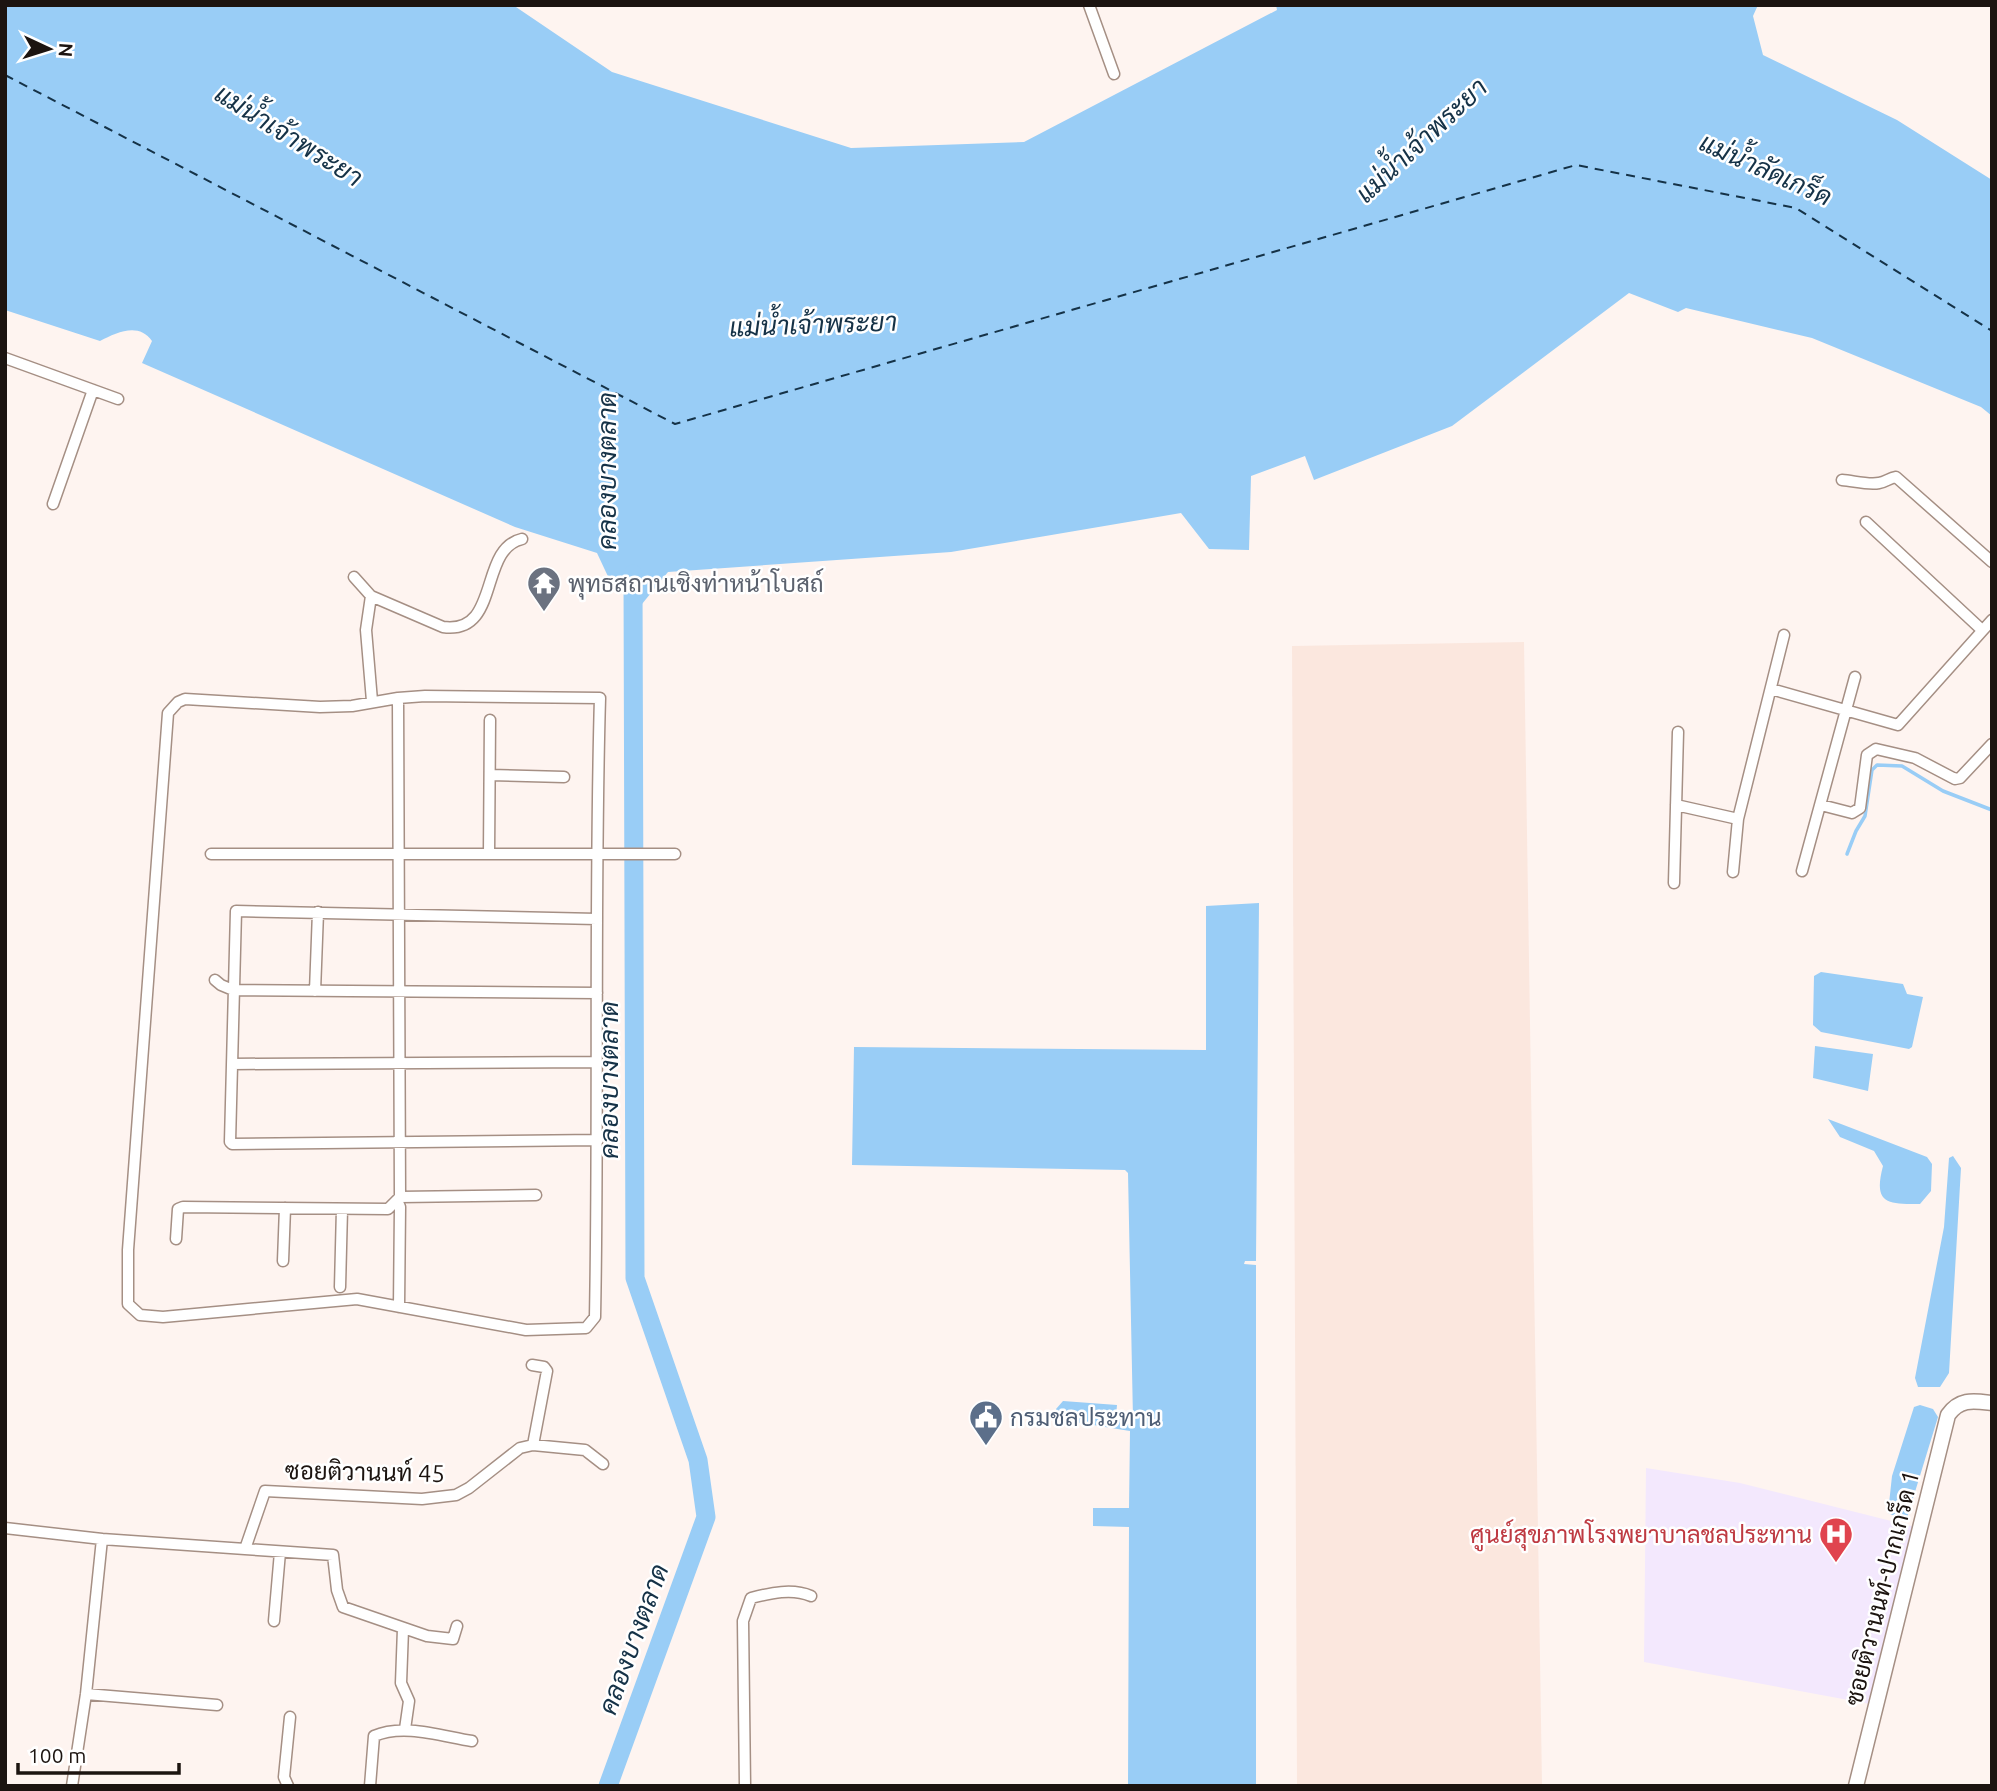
<svg xmlns="http://www.w3.org/2000/svg" width="1997" height="1791" font-family="Ubuntu,Sarabun,sans-serif">
<rect width="100%" height="100%" fill="#fef4f0"/>
<path fill="#fbe7de" d="M1524,642l18,1142 -245,2 -5,-1140z"/>
<path fill="#f3e8fd" d="M1646,1468l94,15 175,44 -45,177 -226,-42z"/>
<path fill="#99cdf6" d="M5,5h508l99,67 239,76 173,-6 253,-132 -1,-5h482l-5,11 10,39 134,65 95,60v236l-11,-9 -169,-69 -126,-30 -8,4 -49,-19 -177,133 -138,54 -9,-24 -54,20 -2,74 -40,-1 -28,-36 -230,39 -283,20 -26,32 -30,-19 -15,-32 -82,-26 -373,-164 10,-22c-13,-19 -35,-9 -52,0l-95,-31z
M1259,903l-3,358h-11l-1,3 12,1v521h-128l1,-259 -36,-1v-18h36l1,-77 -68,-11 -6,-5v-6l7,-8 54,4 -1,11 17,3 -5,-246 -3,-3 -273,-5 2,-118 352,3v-144z
M1821,972l82,12 4,10 16,3 -11,50 -3,2 -88,-17 -8,-7 1,-49z
M1815,1046l58,8 -5,37 -55,-13z
M1828,1119l99,38 5,7 -1,27 -11,13c-33,0 -47,0 -37,-38l-9,-15 -34,-14z
M1953,1156l8,12 -12,205 -9,14h-22l-3,-9 29,-151 5,-69z
M1920,1405l13,4 5,8 -31,101h-8l-11,-5 4,-37 22,-69z"/>
<g fill="none" stroke-linecap="round" stroke-linejoin="round">
<path stroke="#99cdf6" stroke-width="3.5" d="M1847,854l9,-23 9,-15 7,-46 5,-5 25,1 41,25 49,19"/>
<path stroke="#99cdf6" stroke-width="19" d="M608,1786l98,-269 -8,-57 -63,-182 -2,-704"/>
<path stroke="#153247" stroke-width="2" stroke-dasharray="9 7" stroke-linecap="butt" d="M5,75l670,349 901,-259 220,43 196,123"/>
<g stroke="#a58f84" stroke-width="13">
<path id="minor" d="M1089,5l25,69
M5,358l113,41
M1842,480c12,1 26,5 37,3 7,-1 10,-5 17,-6l96,85
M53,504l40,-114
M1866,522l116,108
M354,577l17,19 72,31c58,8 35,-78 79,-88
M371,596l-5,34 6,71
M1771,689l127,36 94,-105
M425,696l175,2c-6,207 -1,413 -5,619l-9,11 -60,2 -169,-31 -194,18 -23,-2 -12,-11v-54l40,-537 10,-11 7,-3 135,8 32,-1 46,-8z
M398,698l2,499
M490,775l74,2
M1676,805l62,14
M1821,805l31,8 8,-5 7,-53 9,-6 39,9 40,21 5,-1 32,-34
M211,854h464
M489,854l1,-134
M1802,871l53,-194
M1733,872l5,-53 46,-184
M1674,883l4,-151
M597,919l-361,-8 -6,231 2,2 366,-4
M215,980l6,5 12,5 364,3
M315,991l3,-79
M232,1064l365,-2
M397,1200l3,7 -1,100
M176,1239l2,-30 5,-2 205,2 12,-12 136,-2
M283,1261l2,-53
M340,1287l2,-78
M532,1365l12,2 3,4 -14,74
M5,1528l97,11
M245,1549l88,6 4,35 6,17 84,29 26,3 4,-13
M274,1621l6,-69
M403,1629l-2,54 8,18 -4,28
M86,1694l131,11
M72,1786l14,-92 16,-155 143,10 20,-58 157,8 34,-4 13,-7 51,-40 13,-3 52,5 18,14
M288,1786l-4,-9 6,-60
M370,1786l4,-50c29,-13 67,0 98,5
M745,1786l-2,-165 8,-23c20,-5 41,-10 60,-2"/>
</g>
<g stroke="#a58f84" stroke-width="17">
<path id="tertiary" d="M1856,1786l92,-371c12,-17 26,-14 44,-12"/>
</g>
<use href="#minor" stroke="#fff" stroke-width="10"/>
<use href="#tertiary" stroke="#fff" stroke-width="14"/>
</g>
<defs>
<g id="temple-pin" transform="scale(1.75)"><path d="M0 17L-7.5 6A9.5 9.5 0 1 1 7.5 6Z" fill="#6b7280" stroke="#fff"/><path d="M0-6L5-2H3V0L6.5 2.5H4V6H1.5V3h-3V6H-4V2.5H-6.5L-3 0V-2H-5Z" fill="#fff"/></g>
<g id="civic-pin" transform="scale(1.75)"><path d="M0 17L-7.5 6A9.5 9.5 0 1 1 7.5 6Z" fill="#5c6f8a" stroke="#fff"/><path d="M-.6-6.5H3V-4.5H.6V-3L4-1V1h2V6H-6V1h2V-1L-.6-3ZM-1.2 2.5V6h2.4V2.5Z" fill="#fff"/></g>
<g id="hospital-pin" transform="scale(1.75)"><path d="M0 17L-7.5 6A9.5 9.5 0 1 1 7.5 6Z" fill="#e0444e" stroke="#fff"/><path d="M-5-5h3v3.5h4V-5h3V5h-3V1.5h-4V5h-3Z" fill="#fff"/></g>
</defs>
<g fill-rule="evenodd">
<use href="#temple-pin" x="544" y="583"/>
<use href="#civic-pin" x="986" y="1417"/>
<use href="#hospital-pin" x="1836" y="1534"/>
</g>
<g text-anchor="middle" dominant-baseline="central" stroke-width="5" stroke-linejoin="round" paint-order="stroke">
<g font-size="24" fill="#5b616d" stroke="#fff" text-anchor="start">
<text x="568" y="583">พุทธสถานเชิงท่าหน้าโบสถ์</text>
</g>
<g font-size="24" fill="#4e5e75" stroke="#fff" text-anchor="start">
<text x="1010" y="1417">กรมชลประทาน</text>
</g>
<g font-size="24" fill="#1c1410" stroke="#fff">
<text transform="translate(365 1472) rotate(1)">ซอยติวานนท์ 45</text>
<text transform="translate(1882 1588) rotate(-76)">ซอยติวานนท์-ปากเกร็ด 1</text>
</g>
<g font-size="24" fill="#be3a42" stroke="#fff" text-anchor="end">
<text x="1812" y="1534">ศูนย์สุขภาพโรงพยาบาลชลประทาน</text>
</g>
<g font-size="26" font-style="italic" fill="#153247" stroke="#fff">
<text transform="translate(289 135) rotate(32)">แม่น้ำเจ้าพระยา</text>
<text transform="translate(1421 140) rotate(-43)">แม่น้ำเจ้าพระยา</text>
<text transform="translate(1766 169) rotate(24)">แม่น้ำลัดเกร็ด</text>
<text transform="translate(813 324) rotate(-2)">แม่น้ำเจ้าพระยา</text>
<text transform="translate(606 471) rotate(-90)">คลองบางตลาด</text>
<text transform="translate(608 1080) rotate(-90)">คลองบางตลาด</text>
<text transform="translate(633 1639) rotate(-70)">คลองบางตลาด</text>
</g>
</g>
<rect width="1997" height="1791" fill="none" stroke="#1c1410" stroke-width="14"/>
<g transform="translate(49 49) rotate(94)" stroke="#ffffff" stroke-width="5" paint-order="stroke">
<path d="M0-5L12 26L0 18L-12 26Z" fill="#1c1410"/>
<text y="-10" font-size="19" font-weight="bold" text-anchor="middle" fill="#1c1410">N</text>
</g>
<path d="M18 1763v10h161v-10" fill="none" stroke="#1c1410" stroke-width="3.5"/>
<text x="28" y="1763" font-size="21" fill="#1c1410" stroke="#ffffff" stroke-width="5" paint-order="stroke">100 m</text>
</svg>
